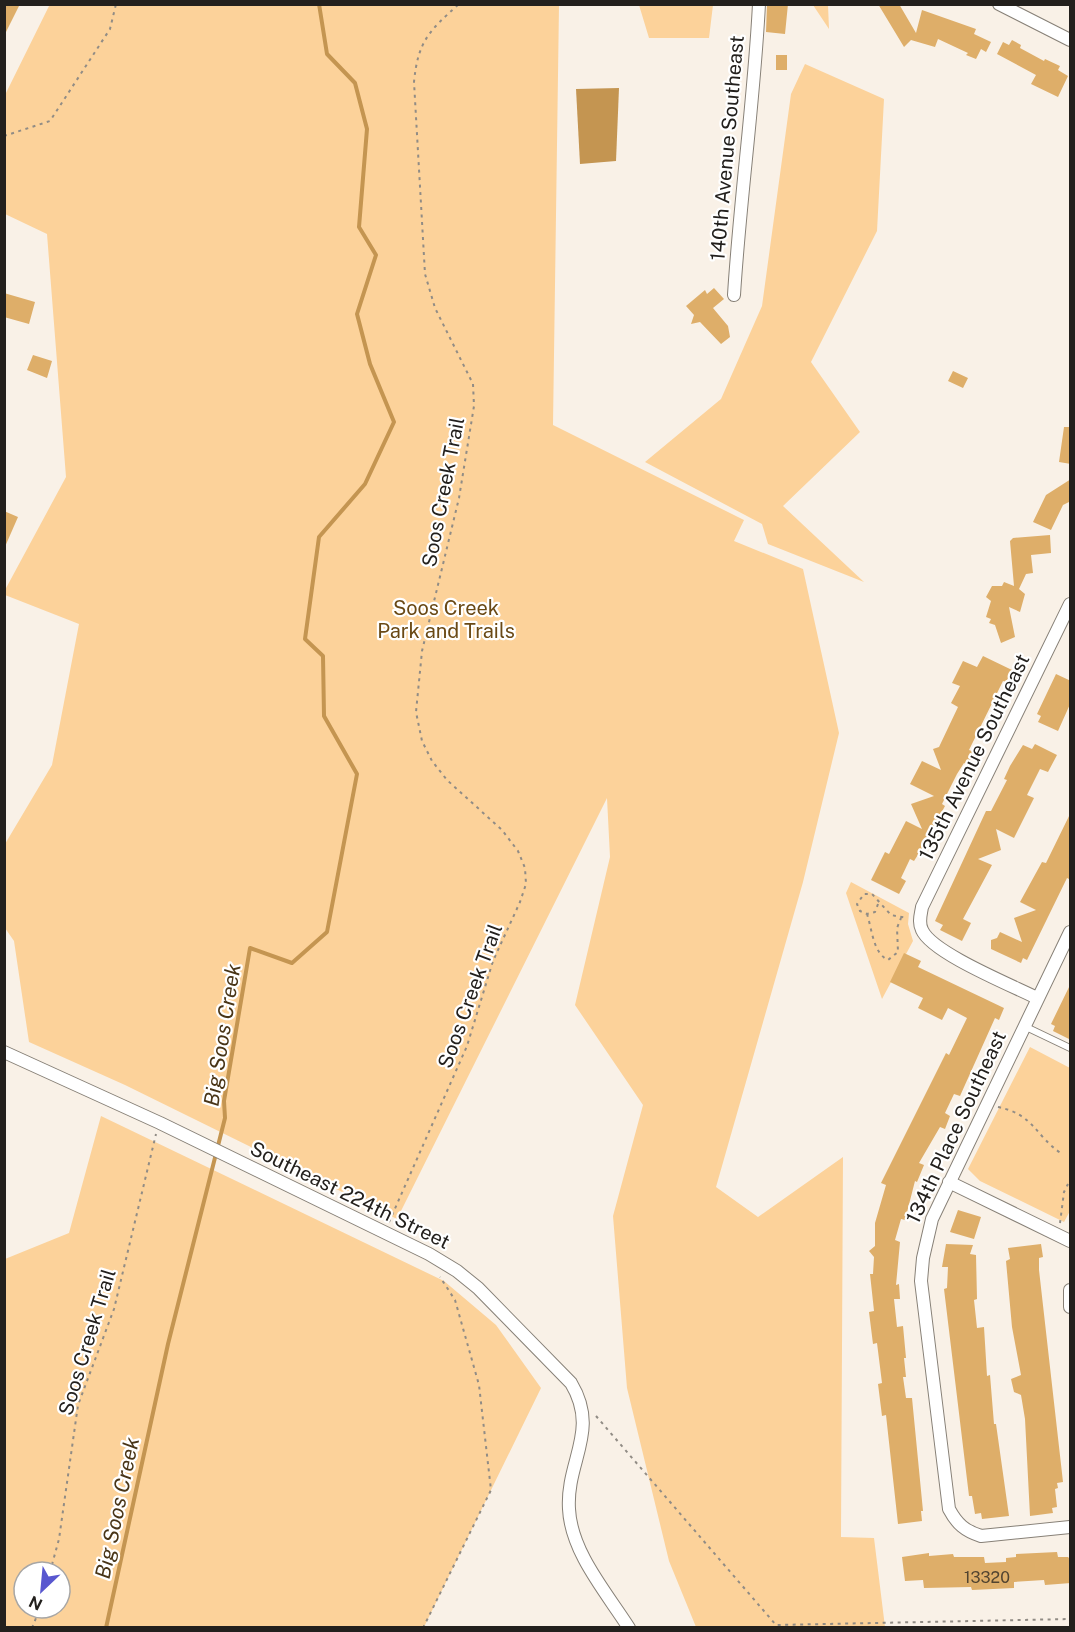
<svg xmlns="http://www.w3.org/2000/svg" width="1075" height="1632" font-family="'Public Sans',sans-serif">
<rect width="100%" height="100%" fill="#f9f1e7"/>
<path fill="#fcd29a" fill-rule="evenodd" d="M50,4l509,1 -6,420 191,95 -10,21 69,28 36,164 -36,149 -87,305 42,30 85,-60 -2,380 33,1 11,89h-189l-27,-66 -42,-173 -14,-172 30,-111 -68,-100 35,-148 -3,-59 -210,421 -272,-134 -96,-43 -15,-101 -9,-13v-84l47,-79 27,-141 -74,-29v-5l61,-113 -19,-243 -42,-20v-119z
M639,5h74l-4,33h-60z
M813,5h15l1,24z
M805,64l79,35 -7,132 -66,131 49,70 -77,74 81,76 -96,-38 -6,-20 -117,-62 76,-63 41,-93 29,-212z
M851,882l58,31 -1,11 5,17 -31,58 -36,-106z
M1030,1047l40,21v143l-6,11 -84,-41 -12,-12z
M101,1116l343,165 52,44 45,63 -117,239h-419v-368l64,-26zM24,1572h36v36h-36z"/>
<path fill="#c49551" d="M619,88l-3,73 -36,3 -4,-75z"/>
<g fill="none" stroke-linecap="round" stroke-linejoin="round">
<path stroke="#c49551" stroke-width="4" d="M106,1628l62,-284 57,-226 -1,-17 26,-153 42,15 35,-31 30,-158 -33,-58 -1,-60 -18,-17 14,-102 46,-53 29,-62 -24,-58 -13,-50 19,-59 -17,-28 8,-98 -12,-46 -28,-29 -8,-50"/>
</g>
<path fill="#deae69" d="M4,4h16l-16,32z
M767,4h21l-3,30 -19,-2z
M878,4h21l17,29 6,-23 54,19 -2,5 17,8 -5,10 -5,-3 -5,10 -10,-4 2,-2 -30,-14 -3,8 -24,-7 -7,7z
M1012,40l9,5 -1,3 24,13 1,-2 15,7 -2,4 10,6 -10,21 -27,-13 5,-9 -39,-21 6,-12 6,3z
M776,55h11v15h-11z
M714,288l10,11 -11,9 15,18 2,11 -9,7 -21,-22 -9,2 3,-9 -8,-9 19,-16 2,4z
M4,293l31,9 -6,22 -25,-7z
M33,355l19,6 -5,17 -20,-8z
M953,371l15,7 -5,10 -15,-7z
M1064,427h7v37l-12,-2z
M1071,479v22l-8,4 -12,25 -18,-8 13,-27z
M4,511l14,6 -14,32z
M1050,535l1,18 -20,2 2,18 -7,1 -7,15 6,5 -5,18 -11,-5 6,30 -14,6 -6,-18 -6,-2 2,-4 -5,-2 5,-16 -5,-4 6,-11h10l2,-4 10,4 -4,-45 3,-3z
M983,656l29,14 -6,12 -3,-1 -34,69 5,2 -6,13 -4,-2 -7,11 -15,30 3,2 -24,44 -7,11 -4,-2 -9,19 5,3 -7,13 -28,-14 14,-28 4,2 17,-33 16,8 -11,-25 23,-8 -24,-12 12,-23 19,9 -8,-21 6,-2 19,-40 -7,-4 9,-17 -8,-3 11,-22 14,6z
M1056,674l15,7v21l-13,29 -20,-9 3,-6 -4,-2z
M1035,744l22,11 -9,17 -8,-3 -13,26 7,3 -20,40 -18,-9 5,21 -23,9 14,6 -29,54 8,4 -9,18 -22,-11 3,-5 -8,-4 51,-110h5l16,-31 -3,-1 6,-13 13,-21 9,4z
M1071,812v68l-4,-2 -40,82 -4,-2 -2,5 -30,-14v-9l6,-2 3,-6 22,10 -8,-24 22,-8 -16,-8 22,-40 4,1z
M904,953l17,8 -3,6 86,41 -5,12 -4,-2 -35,78 -6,-2 -9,19 5,3 -5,13 -5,-2 -21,36 5,2 -7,17 -2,-1 -10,39 -4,-1 -6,21 5,2 -4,43 3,-1 1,15h-6l3,28 6,-1 3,32h-2l2,19h-3l3,21h6l11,113h-2l1,10 -24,3 -12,-109 -4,1 -4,-32 4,-1 -5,-40 -4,1 -4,-32 5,-1 -4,-37h3l1,-17 -5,-6 6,-5v-23l11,-38 -5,-2 65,-130 3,2 18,-37 -19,-10 -6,12 -24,-12 5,-10 -33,-16z
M1071,983v57l-18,-9 2,-5 -4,-2z
M958,1210l23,7 -7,22 -24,-7z
M946,1244l27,1 -3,9 6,1 1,44 -3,1 3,28 7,-1 3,49 3,-1 4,49h2l13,92 -27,3 -1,-6 -6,1 -3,-18h-3l-25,-207 3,-1 1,-21h-6z
M1041,1244l2,13 -4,1v12l24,212 -6,1 1,5 -3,1 2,18 -5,1 1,5 -23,3 -5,-97 -4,-24 -7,-3 -3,-13 10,-4 -9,-48 -6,-66 4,-2 -2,-11z
M1057,1552l1,5h10l3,3v23l-26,2 -1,-5 -30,2v6l-42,2 -1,-3 -47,1 -1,-8 -18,1 -3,-24 27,-4v3l24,-2 1,3h30l1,6 21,-1v-4l10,-1v-3z"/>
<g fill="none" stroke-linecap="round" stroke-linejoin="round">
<g stroke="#878077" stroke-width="8">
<path id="service" d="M1024,1026l46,22"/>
</g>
<g stroke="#878077" stroke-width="14">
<path id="minor" d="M999,4l71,36
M734,295c6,-97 20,-193 25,-291
M1070,932l-138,287 -9,39 -2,23 28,228c8,15 16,22 32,27l89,-9
M1037,998c-26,-13 -105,-45 -115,-68 -4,-8 -1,-16 0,-23l148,-303
M4,1052l156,71 269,131 28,17 21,17 93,95c29,48 -5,78 -2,126 2,43 37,83 60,119
M949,1182l121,59
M1070,1290v17"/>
</g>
<path stroke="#918c85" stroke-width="2" stroke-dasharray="3 4.5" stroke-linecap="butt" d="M4,136l46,-15 60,-92 6,-25
M878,904l-3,8 -8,2 -7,-3 -3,-7 7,-10h8l19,21 16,3
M867,914c5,15 6,39 21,46l10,-8 -1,-24 4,-10
M998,1107c37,8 36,28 64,47
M389,1222l78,-176 26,-85 27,-59 6,-18 -1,-16 -7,-17 -16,-21 -55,-50 -15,-19 -10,-20 -6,-29 6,-61 37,-153 15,-92 -1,-22 -38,-76 -10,-34 -11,-192c4,-41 15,-51 45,-78
M1060,1223l4,-31 4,-8
M596,1416l180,209 294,-6
M50,1572l9,-33 19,-134 36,-96 42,-175
M32,1628l8,-20
M423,1628l68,-138 -12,-105 -24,-85 -15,-23"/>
<use href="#service" stroke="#fff" stroke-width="6"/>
<use href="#minor" stroke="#fff" stroke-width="12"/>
</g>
<g text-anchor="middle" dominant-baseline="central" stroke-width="4.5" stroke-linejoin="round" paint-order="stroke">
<g font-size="16" fill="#524430">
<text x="987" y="1577">13320</text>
</g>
<g font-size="20" fill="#23201d" stroke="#fff">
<text transform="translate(727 148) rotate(-85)">140th Avenue Southeast</text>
<text transform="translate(443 492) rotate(-79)">Soos Creek Trail</text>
<text transform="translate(974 757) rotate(-64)">135th Avenue Southeast</text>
<text transform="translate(470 996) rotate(-70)">Soos Creek Trail</text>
<text transform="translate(956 1127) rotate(-65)">134th Place Southeast</text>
<text transform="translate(350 1195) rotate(26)">Southeast 224th Street</text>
<text transform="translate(87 1342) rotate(-73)">Soos Creek Trail</text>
</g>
<g font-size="20" fill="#6a4915" stroke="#fff">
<text x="446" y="608">Soos Creek<tspan x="446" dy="23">Park and Trails</tspan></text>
</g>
<g font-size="21" font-style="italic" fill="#493517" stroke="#fff">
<text transform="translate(222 1035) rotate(-81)">Big Soos Creek</text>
<text transform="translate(117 1508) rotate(-78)">Big Soos Creek</text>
</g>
</g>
<rect width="1075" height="1632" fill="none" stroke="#23201d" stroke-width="12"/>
<g transform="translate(42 1590) rotate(206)"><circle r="28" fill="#ffffff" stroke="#a7a6a5" stroke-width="1.5"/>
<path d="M0-4.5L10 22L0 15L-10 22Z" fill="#5857cf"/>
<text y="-9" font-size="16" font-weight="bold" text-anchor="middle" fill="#23201d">N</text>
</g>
</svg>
